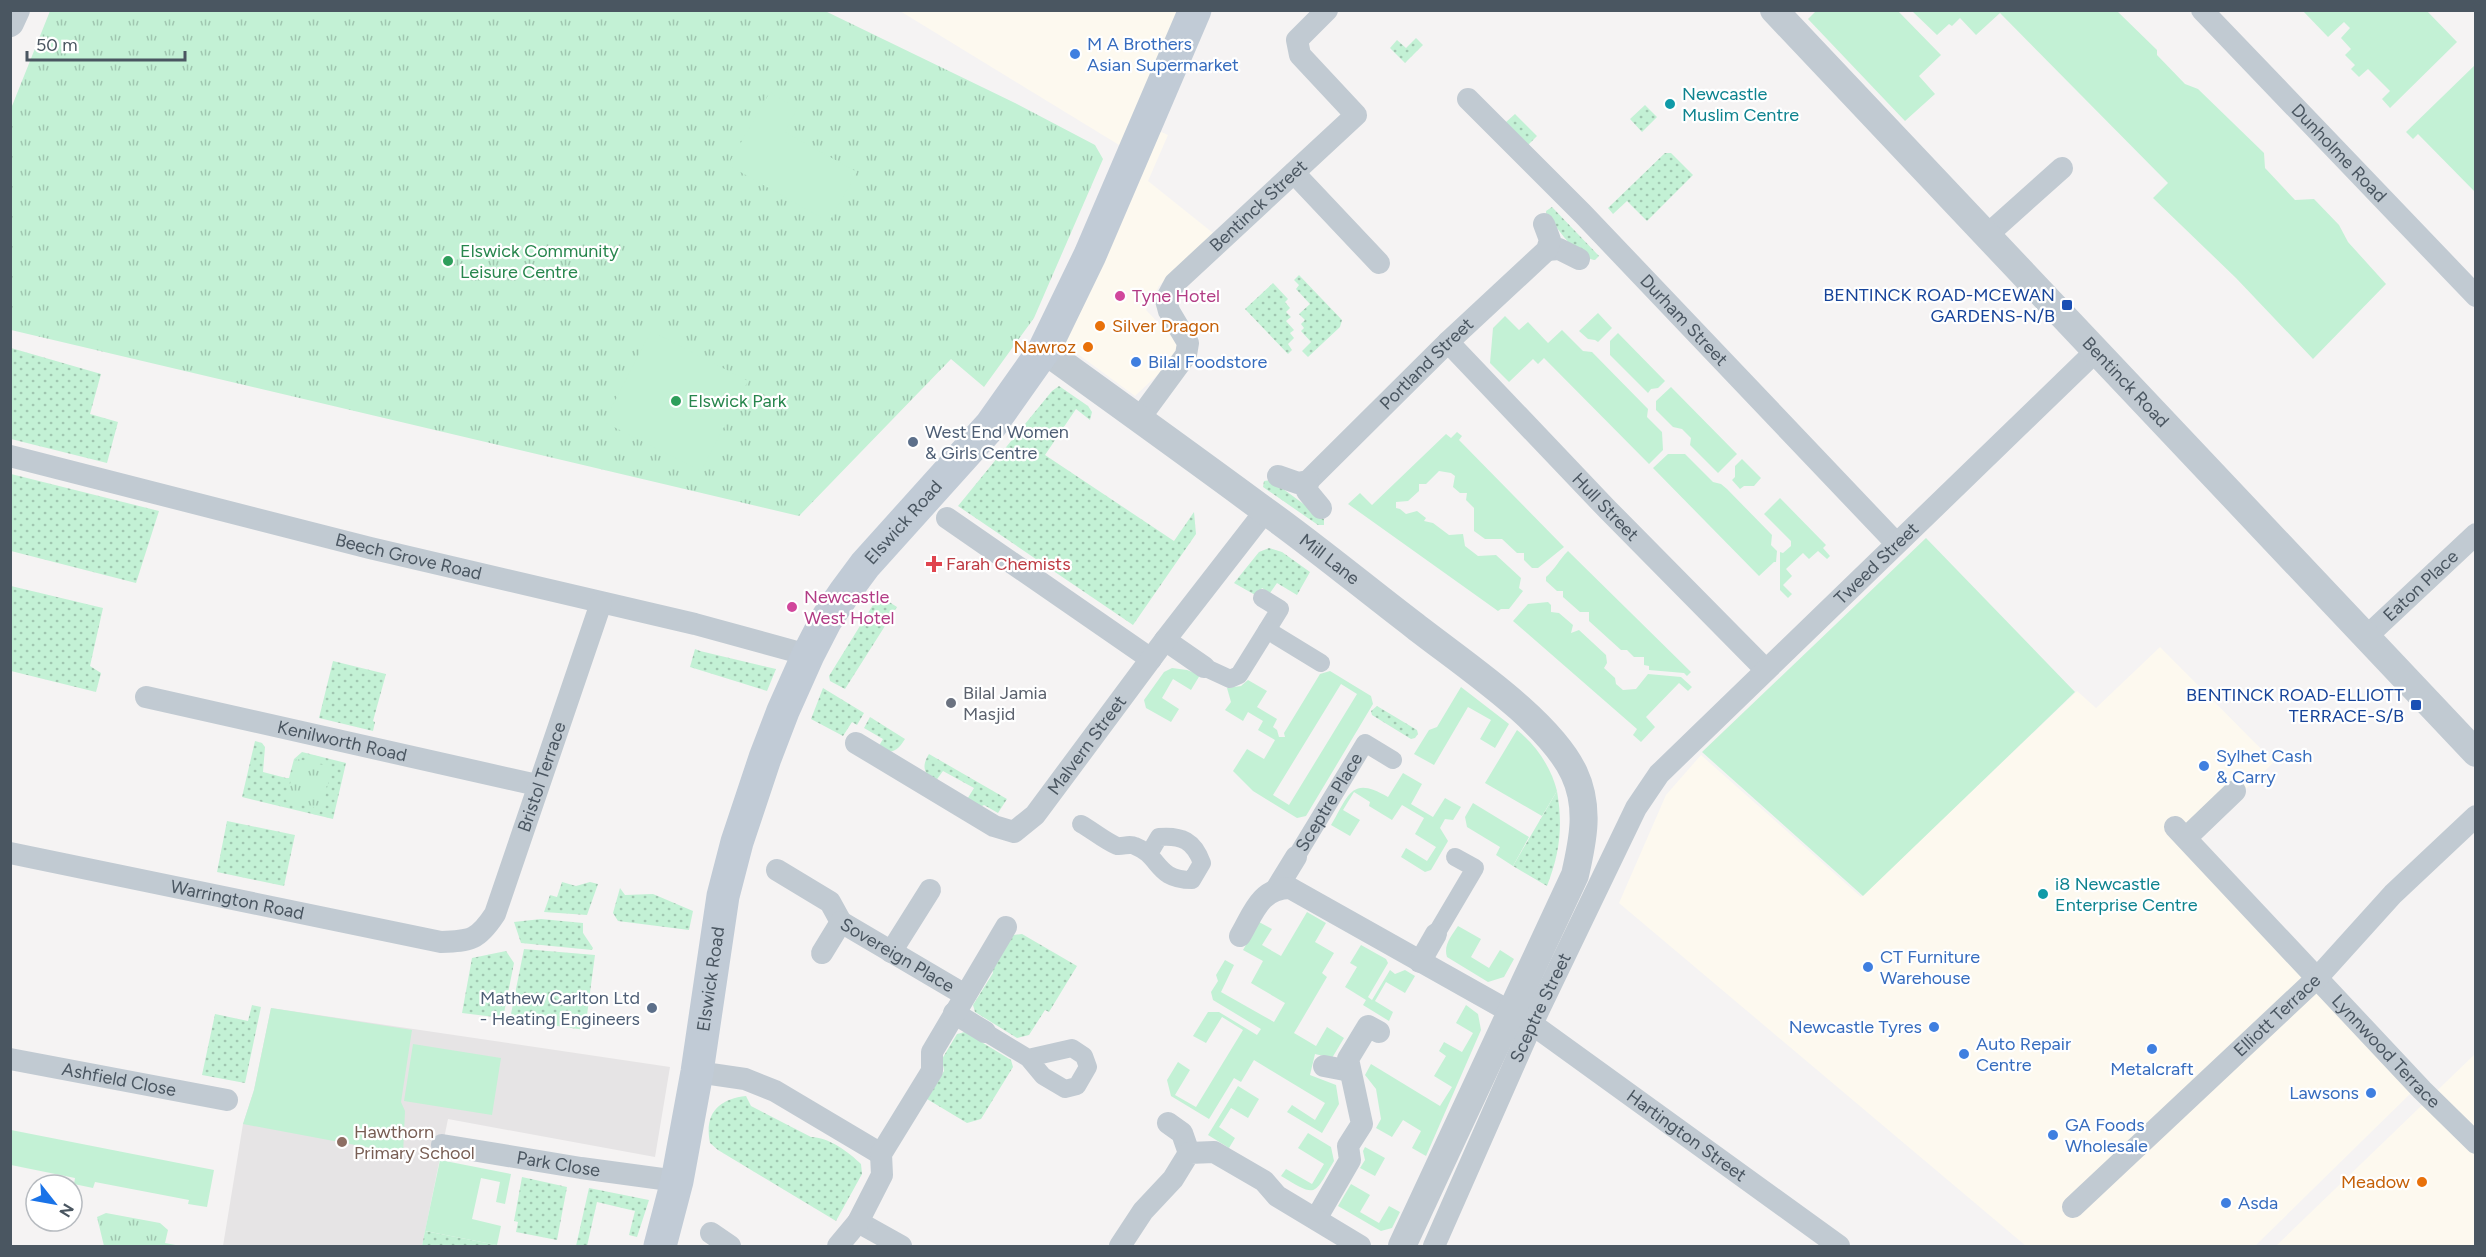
<svg xmlns="http://www.w3.org/2000/svg" width="2486" height="1257" font-family="Figtree,sans-serif">
<defs>
<pattern id="grass-dots" width="8" height="8" patternUnits="userSpaceOnUse" patternTransform="scale(1.5)"><rect width="8" height="8" fill="#c3f1d5"/><path d="M2 2h.1M6 6h.1" fill="none" stroke="#a0c6b0" stroke-width="1.8" stroke-linecap="round"/></pattern>
<pattern id="park-tufts" width="24" height="20" patternUnits="userSpaceOnUse" patternTransform="scale(1.5)"><rect width="24" height="20" fill="#c3f1d5"/><path d="M3 7l-1-3M5 7V3M7 7l1-3M15 17l-1-3M17 17v-4M19 17l1-3" fill="none" stroke="#a0c6b0"/></pattern>
</defs>
<rect width="100%" height="100%" fill="#f5f3f3"/>
<path fill="#fdf9ef" d="M900,11h289l-50,111 29,13 -20,46 65,52 -54,53 -13,24 38,40 -49,46 -71,-52 78,-185z
M2160,647l114,115 -88,84 227,245 -158,155h-229l-407,-343 47,-108 35,-40 160,142 216,-206 19,17z
M2475,1054v189l-3,3h-196z"/>
<path fill="#e6e4e5" d="M271,1008l399,59 -15,90 -207,-38 -26,127h-199l20,-122 11,-34z"/>
<path fill="url(#grass-dots)" d="M1416,38l7,7 -18,18 -15,-15 7,-8 9,8z
M1645,105l12,12 -15,15 -12,-13z
M1515,114l22,22 -10,10 -22,-23z
M1665,153h6l22,22 -46,46 -20,-20 -14,13 -5,-6z
M1552,207l47,49 -4,4c-20,-3 -35,-30 -48,-44l-1,-5z
M1299,275l43,45 -2,7 -32,30 -6,-6 9,-9 -10,-11 3,-3 -3,-4 4,-4 -6,-6 11,-10 -14,-15 3,-4 -5,-5z
M1273,283l15,16 -3,3 5,6 -4,4 5,5 -5,4 8,9 -4,3 4,5 -6,6 4,6 -4,4 -43,-45z
M11,348l90,26 -11,40 28,8 -11,41 -96,-24z
M1059,386l29,20 4,6 -2,8 -14,-11 -31,46 129,86 20,-29 2,22 -63,91 -175,-119 94,-115z
M11,474l148,37 -23,72 -125,-32z
M1271,480l53,39v6h-6l-55,-38 1,-6z
M1269,548l13,4 28,20 -13,23 -20,-12 -7,10 -8,-5 -5,8 -23,-13 25,-31z
M11,586l92,22 -13,58 11,7 -5,19 -85,-21z
M883,598l14,9 -52,82 -15,-8 -1,-5 47,-76z
M695,649l5,2 76,18 -9,22 -77,-24z
M333,661l53,13 -13,47 2,1 -2,9 -54,-13z
M823,688l41,25 -7,12 -5,-3 -9,14 -32,-17z
M1377,706l40,24 1,4 -3,4 -4,1 -39,-24 -1,-4z
M870,717l35,22c-8,13 -14,15 -29,12l7,-12 -19,-11z
M255,741l7,2 3,4 -2,25 23,6h3l5,-19 8,-7 44,11 -13,56 -91,-22z
M929,754l78,45 -9,14 -14,-8 -6,3 -12,-7 8,-13 -31,-17 -8,11c-11,-9 -14,-15 -6,-28z
M1557,791c6,35 3,62 -10,95l-34,-20z
M227,821l68,14 -11,51 -67,-14z
M562,882l14,4 14,-4 8,2 -11,31 -43,-3 6,-17 7,2z
M620,888l5,7 28,-1 40,17 -4,19 -71,-9 -5,-8z
M541,919l42,4v10l10,15 -1,2 -71,-7 -7,-21z
M1022,934l55,32 -28,46 -4,-2 -16,25 -12,3 -42,-26 -2,-7 20,-32 -1,-4 21,-34z
M524,949l71,6 -10,75 -75,-11z
M506,951l8,12 -11,55 -41,-5 10,-55z
M252,1005l9,2 -16,76 -43,-8 13,-61 33,7z
M965,1032l46,28 2,7 -32,52 -14,4 -40,-24 17,-28 -2,-12 15,-25z
M746,1096l5,10 60,31c17,0 38,15 50,27l1,10 -26,47 -118,-71 -8,-7c-6,-30 9,-44 36,-47z
M522,1177l45,10 -10,53 -41,-8 2,-10 -4,-1z
M589,1188l60,12 -12,37 -8,-2 6,-24 -38,-9 -10,44h-11z
M425,1231l72,14 -75,1z"/>
<path fill="url(#park-tufts)" d="M823,10l192,93 80,42 8,14 -69,159 -50,69 -33,-28 -152,157 -788,-186 -1,-219 40,-100z
M313,755l7,2 -1,7 13,3 -10,42 -4,6 -5,-1 1,-7 -28,-6 10,-42 15,3z
M106,1213l54,10 8,7 -3,13 16,3h-77l-7,-29z"/>
<path fill="#c3f1d5" fill-rule="evenodd" d="M1816,11h82l43,44 -22,21 16,18 -30,27 -97,-102z
M1912,11h205l40,39v5l28,29 13,5 66,64 1,15 30,32 19,-1 25,26 9,17 38,42 -73,75 -77,-81 -83,-80 15,-15 -168,-170 -24,22 -16,-17 -8,8 -3,-2 -12,11z
M2303,11h124l30,31 -67,66 -8,-9 8,-8 -22,-22 -9,8 -8,-8 4,-4 -10,-10 6,-6 -10,-11 9,-10 -6,-6 -16,15z
M2475,65v127l-57,-58 -5,5 -7,-7z
M770,92l27,17 -12,23 72,40 -28,50 -101,-57z
M1598,313l14,15 -14,14 -3,-2 -7,-1 -9,-8z
M1505,316l14,14 9,-8 20,21 14,-13 21,21 9,1 56,57 -1,8 15,15 1,18 -14,14 -105,-106 -6,6 -5,-5 -24,23 -19,-19 3,-35z
M651,331l97,50 -47,90 -97,-49z
M1618,333l47,48 -7,7 -7,1 -3,4 -38,-38v-14z
M1671,387l66,67 -19,19 -28,-28 1,-7 -9,-9 -9,-2 -17,-17v-9z
M1457,432l5,4 -3,4 105,107 -26,21h-6l-8,-8v-7h-7l-15,-14h-17l-11,-8v-23l-8,-8 1,-7h-7l-7,-6 2,-11 -4,-3 -12,-2 -13,13h-7v7l-11,10 -12,1v6l4,1 6,5 11,-3 9,7 -2,3 9,2 16,12 14,-1 2,12 13,10 18,-1 25,23 -2,10 4,3 -14,18h-8l-3,2 -150,-107 12,-11 12,12 74,-71 5,4z
M1668,454h17l28,28 8,2 6,5 45,46 -1,10 6,6 -1,11h-2l-15,14 -106,-108z
M1742,459l19,19 -7,8h-10l-4,3 -8,-9 3,-3v-11z
M1780,498l46,47 -3,3 7,8 -3,3 -9,-8 -9,8 -6,-6 -17,16 6,7 -9,9 9,9 -4,4 -8,-8v-38l3,1 8,-7v-5l-27,-27z
M1926,538l149,154 -212,204 -161,-144z
M1568,551l123,121 -4,4 -3,-3 -35,-3v-4l-5,-1v-8h-10l-7,-7h-6l-32,-29v-9h-9l-17,-15v-6h-6l-11,-10v-4c9,-8 13,-17 22,-26z
M1548,602l3,3v7l8,1 14,12 -2,8 8,-3 27,25 1,8 -3,5 11,10 1,6 7,6 13,-1 12,-15 33,3 11,10 -4,4 -9,-8 -33,34 9,10 -14,15 -8,-7 4,-6 -124,-108 15,-17z
M1172,668l15,2 13,5 -9,15 -18,-11 -11,19 17,11 -8,13 -25,-14 -2,-8 20,-28z
M1330,671l41,25 2,8 -67,112 -9,2 -44,-27 -20,-20 14,-22 17,10 11,-19 -17,-10 5,-9 -15,-9 -5,9 -18,-11 6,-8 -4,-14 14,-2 7,-6 19,11 -10,16 20,12 -4,8 4,3 2,7h6l-1,-4 36,-59zM1341,684l16,10 -68,111 -16,-10z
M1461,687l48,37 -14,24 -15,-9 11,-19 -23,-13 -34,58 -20,-11 15,-24 8,-3z
M1517,730c19,15 34,37 40,61l-15,25 -57,-33z
M1403,773l19,11 -11,20 22,13 12,-19 16,9 -8,13 -8,-1 -5,9 8,13 -17,29 -6,2 -24,-15 5,-9 21,13 9,-14 -21,-13 9,-16 -22,-13 -10,15 -23,-14 1,-4 -16,-10 -11,18 17,10 -10,16 -19,-11c18,-30 20,-50 57,-28z
M1473,803l56,34 -16,29 -17,-11 4,-8 -33,-20 -2,-10z
M1307,912l19,11 -11,19 19,11 -12,20 5,4 -33,56 22,13 11,-19 17,11 -12,20 -17,-4 -5,21 26,10 3,19 -17,29 -35,-21 5,-7 23,15 10,-17 -71,-43 -13,22 -7,-4 -25,41 -38,-23 -4,-16 11,-18 12,8 -15,25 21,12 47,-77 -21,-13 -16,26 -13,-7 15,-24h11l38,23 4,-6 -48,-29 -2,-8 7,-11 -2,-6 9,-15 9,5 -13,27 53,30 11,-19 -34,-20 12,-22 -20,-11 16,-28 13,7 -10,16 19,11z
M1458,926l23,13 -10,18 18,11 11,-18 14,9 -10,18 -16,5 -41,-25c-4,-12 5,-22 11,-31z
M1361,945l25,14 2,4 -20,34 4,3 18,-30 5,4 10,-4 10,6 -10,17 -19,-11 -11,19 18,11 -4,9 -26,-16 3,-5 -21,-13 12,-20 -7,-4z
M1466,1005l12,9 3,16 -55,126 -14,-8 9,-17 -18,-11 -11,17 -16,-9 5,-9 -5,-30 -11,-14 6,-11 69,42 12,-19 -18,-11 12,-20 -7,-5 5,-9 18,10 11,-19 -17,-10z
M271,1008l141,22 -11,72 4,9 -2,43 -160,-30 11,-34z
M413,1044l88,14 -9,57 -88,-14z
M1238,1086l21,13 -11,19 -17,-10 -12,19 16,11 -6,10 -21,-13z
M11,1130l203,40 -7,37 -19,-3 1,-4 -94,-18 -2,6 -19,-4 1,-6 -64,-13z
M1308,1133l23,14 3,14c-21,35 -16,37 -53,15l5,-7 26,15 12,-20 -26,-16z
M1365,1147l20,11 -10,18 -15,-8 5,-8 -2,-9z
M440,1160l71,14 -6,30 -9,-2 4,-20 -19,-4 -9,41 29,7 -4,19 -72,-14z
M1351,1184l19,11 -10,17 19,11 10,-17 11,6 -8,16 -11,3 -43,-25z"/>
<g fill="none" stroke-linecap="round" stroke-linejoin="round">
<g stroke="#c1cad2" stroke-width="18">
<path d="M1262,598l18,11 -13,21"/>
<path d="M1204,667l26,12 9,-4 28,-45 54,33"/>
<path d="M1081,824c11,6 24,17 36,22 6,1 12,-3 18,0 26,10 20,34 57,34l10,-17c-8,-22 -20,-28 -43,-26l-10,17"/>
<path id="s1" d="M1296,857l69,-114 28,17"/>
<path d="M1436,934l39,-66 -20,-11"/>
<path d="M985,1032l43,26 15,18 22,13 12,-3 11,-19 -4,-11 -12,-8 -44,10"/>
</g>
<g stroke="#c1cad2" stroke-width="22">
<path id="s2" d="M2202,10l274,286"/>
<path id="s3" d="M1468,99l115,115 313,329"/>
<path d="M1294,173l85,90"/>
<path d="M1986,236l76,-68"/>
<path d="M1547,250l12,-1 20,10"/>
<path id="s4" d="M1448,342l159,167 158,160"/>
<path id="s5" d="M1139,419l47,-64 2,-12 -19,-32 -3,-11 9,-17 181,-168 -56,-60 -3,-15 30,-30"/>
<path id="s6" d="M10,456l360,92 325,76 113,31"/>
<path id="s7" d="M1278,476l20,7 10,-2 140,-139 99,-92 3,-10 -6,-16"/>
<path d="M1308,481l-1,10 14,17"/>
<path d="M947,518l204,141"/>
<path id="s8" d="M2366,637l110,-103"/>
<path d="M1165,640l39,27"/>
<path id="s9" d="M146,697l391,88"/>
<path id="s10" d="M856,743l138,83 20,6 21,-17 130,-175 101,-130"/>
<path id="s11" d="M2175,827l247,263 54,53"/>
<path d="M2186,838l49,-47"/>
<path id="s12" d="M10,853l431,89c30,-1 37,-2 54,-28l106,-311"/>
<path id="s13" d="M777,870l53,32 11,20 124,73"/>
<path d="M1277,888l19,-31"/>
<path id="s14" d="M1240,936c13,-22 20,-48 50,-48l242,136 307,222"/>
<path d="M891,952l39,-62"/>
<path d="M822,953l19,-31"/>
<path d="M1420,962l16,-28"/>
<path d="M954,1013l31,19"/>
<path id="s15" d="M10,1059l217,41"/>
<path d="M1324,1066l26,5"/>
<path d="M697,1072l48,7 30,12 106,63"/>
<path d="M1168,1123l14,10 7,20"/>
<path id="s16" d="M442,1145l139,23 96,13"/>
<path id="s17" d="M2073,1207l245,-230 75,-83 83,-78"/>
<path d="M1316,1219l34,-59 -2,-14 14,-22 -14,-65 20,-33 11,6"/>
<path d="M858,1222l43,24"/>
<path d="M711,1233l19,13"/>
<path d="M838,1246l20,-24 24,-47 -1,-21 51,-83v-19l74,-125"/>
<path d="M1120,1246l23,-35 30,-32 16,-26 25,-1 50,29 13,15 83,50"/>
<path id="s18" d="M1434,1246l98,-222 104,-216 23,-34 437,-423"/>
</g>
<g stroke="#c1cad2" stroke-width="28">
<path id="s19" d="M1774,10l702,743"/>
<path d="M10,23l6,-13"/>
<path id="s20" d="M1044,350c73,53 147,106 220,160 52,37 101,78 151,116 47,37 134,94 159,147 16,34 9,67 1,102l-173,371"/>
</g>
<path stroke="#c1cbd6" stroke-width="33" id="s21" d="M660,1246l17,-65 20,-109 26,-176 14,-54 28,-84 18,-47 25,-56 18,-35 19,-28 20,-27 126,-140 53,-75 46,-95 105,-245"/>
</g>
<g fill="#3f7fe0" stroke="#fff" stroke-width="2">
<circle cx="1075" cy="54" r="6"/>
<circle cx="1136" cy="362" r="6"/>
<circle cx="2204" cy="766" r="6"/>
<circle cx="1868" cy="967" r="6"/>
<circle cx="1934" cy="1027" r="6"/>
<circle cx="2152" cy="1049" r="6"/>
<circle cx="1964" cy="1054" r="6"/>
<circle cx="2371" cy="1093" r="6"/>
<circle cx="2053" cy="1135" r="6"/>
<circle cx="2226" cy="1203" r="6"/>
</g>
<g fill="#0f9aa8" stroke="#fff" stroke-width="2">
<circle cx="1670" cy="104" r="6"/>
<circle cx="2043" cy="894" r="6"/>
</g>
<g fill="#2e9e5b" stroke="#fff" stroke-width="2">
<circle cx="448" cy="261" r="6"/>
<circle cx="676" cy="401" r="6"/>
</g>
<g fill="#d1479c" stroke="#fff" stroke-width="2">
<circle cx="1120" cy="296" r="6"/>
<circle cx="792" cy="607" r="6"/>
</g>
<g fill="#1a4fb4" stroke="#fff" stroke-width="2">
<rect x="2061" y="299" width="12" height="12" rx="3"/>
<rect x="2410" y="699" width="12" height="12" rx="3"/>
</g>
<g fill="#e8710a" stroke="#fff" stroke-width="2">
<circle cx="1100" cy="326" r="6"/>
<circle cx="1088" cy="347" r="6"/>
<circle cx="2422" cy="1182" r="6"/>
</g>
<g fill="#5c6f8a" stroke="#fff" stroke-width="2">
<circle cx="913" cy="442" r="6"/>
<circle cx="652" cy="1008" r="6"/>
</g>
<path fill="#e0444e" stroke="#fff" stroke-width="2" d="M931 555h6v6h6v6h-6v6h-6v-6h-6v-6h6z"/>
<circle fill="#6b7280" stroke="#fff" stroke-width="2" cx="951" cy="703" r="6"/>
<circle fill="#8d6e63" stroke="#fff" stroke-width="2" cx="342" cy="1142" r="6"/>
<g text-anchor="middle" dominant-baseline="central" stroke-width="4.5" stroke-linejoin="round" paint-order="stroke">
<g font-size="18" fill="#366cbe" stroke="#fff" text-anchor="start">
<text x="1087" y="44">M A Brothers<tspan x="1087" dy="21">Asian Supermarket</tspan></text>
<text x="1148" y="362">Bilal Foodstore</text>
<text x="2216" y="756">Sylhet Cash<tspan x="2216" dy="21">&amp; Carry</tspan></text>
<text x="1880" y="957">CT Furniture<tspan x="1880" dy="21">Warehouse</tspan></text>
<text x="1922" y="1027" text-anchor="end">Newcastle Tyres</text>
<text x="1976" y="1044">Auto Repair<tspan x="1976" dy="21">Centre</tspan></text>
<text x="2152" y="1069" text-anchor="middle">Metalcraft</text>
<text x="2359" y="1093" text-anchor="end">Lawsons</text>
<text x="2065" y="1125">GA Foods<tspan x="2065" dy="21">Wholesale</tspan></text>
<text x="2238" y="1203">Asda</text>
</g>
<g font-size="18" fill="#0d838f" stroke="#fff" text-anchor="start">
<text x="1682" y="94">Newcastle<tspan x="1682" dy="21">Muslim Centre</tspan></text>
<text x="2055" y="884">i8 Newcastle<tspan x="2055" dy="21">Enterprise Centre</tspan></text>
</g>
<g font-size="18" fill="#4a5661" stroke="#fff">
<text stroke="none"><textPath href="#s2" startOffset="198">Dunholme Road</textPath></text>
<text stroke="none"><textPath href="#s5" startOffset="273">Bentinck Street</textPath></text>
<text stroke="none"><textPath href="#s3" startOffset="309">Durham Street</textPath></text>
<text stroke="none"><textPath href="#s7" startOffset="198">Portland Street</textPath></text>
<text stroke="none"><textPath href="#s19" startOffset="512">Bentinck Road</textPath></text>
<text stroke="none"><textPath href="#s4" startOffset="228">Hull Street</textPath></text>
<text stroke="none"><textPath href="#s21" startOffset="776">Elswick Road</textPath></text>
<text stroke="none"><textPath href="#s6" startOffset="411">Beech Grove Road</textPath></text>
<text stroke="none"><textPath href="#s20" startOffset="354">Mill Lane</textPath></text>
<text stroke="none"><textPath href="#s18" startOffset="826">Tweed Street</textPath></text>
<text stroke="none"><textPath href="#s8" startOffset="75">Eaton Place</textPath></text>
<text stroke="none"><textPath href="#s9" startOffset="201">Kenilworth Road</textPath></text>
<text stroke="none"><textPath href="#s10" startOffset="296">Malvern Street</textPath></text>
<text stroke="none"><textPath href="#s12" startOffset="650">Bristol Terrace</textPath></text>
<text stroke="none"><textPath href="#s1" startOffset="64">Sceptre Place</textPath></text>
<text stroke="none"><textPath href="#s12" startOffset="232">Warrington Road</textPath></text>
<text stroke="none"><textPath href="#s13" startOffset="150">Sovereign Place</textPath></text>
<text stroke="none"><textPath href="#s21" startOffset="272">Elswick Road</textPath></text>
<text stroke="none"><textPath href="#s18" startOffset="261">Sceptre Street</textPath></text>
<text stroke="none"><textPath href="#s17" startOffset="280">Elliott Terrace</textPath></text>
<text stroke="none"><textPath href="#s11" startOffset="308">Lynnwood Terrace</textPath></text>
<text stroke="none"><textPath href="#s15" startOffset="111">Ashfield Close</textPath></text>
<text stroke="none"><textPath href="#s14" startOffset="542">Hartington Street</textPath></text>
<text stroke="none"><textPath href="#s16" startOffset="118">Park Close</textPath></text>
</g>
<g font-size="18" fill="#27864d" stroke="#fff" text-anchor="start">
<text x="460" y="251">Elswick Community<tspan x="460" dy="21">Leisure Centre</tspan></text>
<text x="688" y="401">Elswick Park</text>
</g>
<g font-size="18" fill="#164399" stroke="#fff" text-anchor="end">
<text x="2055" y="295">BENTINCK ROAD-MCEWAN<tspan x="2055" dy="21">GARDENS-N/B</tspan></text>
<text x="2404" y="695">BENTINCK ROAD-ELLIOTT<tspan x="2404" dy="21">TERRACE-S/B</tspan></text>
</g>
<g font-size="18" fill="#b23c85" stroke="#fff" text-anchor="start">
<text x="1132" y="296">Tyne Hotel</text>
<text x="804" y="597">Newcastle<tspan x="804" dy="21">West Hotel</tspan></text>
</g>
<g font-size="18" fill="#c56008" stroke="#fff" text-anchor="end">
<text x="1112" y="326" text-anchor="start">Silver Dragon</text>
<text x="1076" y="347">Nawroz</text>
<text x="2410" y="1182">Meadow</text>
</g>
<g font-size="18" fill="#4e5e75" stroke="#fff" text-anchor="start">
<text x="925" y="432">West End Women<tspan x="925" dy="21">&amp; Girls Centre</tspan></text>
<text x="640" y="998" text-anchor="end">Mathew Carlton Ltd<tspan x="640" dy="21">- Heating Engineers</tspan></text>
</g>
<g font-size="18" fill="#be3a42" stroke="#fff" text-anchor="start">
<text x="946" y="564">Farah Chemists</text>
</g>
<g font-size="18" fill="#5b616d" stroke="#fff" text-anchor="start">
<text x="963" y="693">Bilal Jamia<tspan x="963" dy="21">Masjid</tspan></text>
</g>
<g font-size="18" fill="#785e54" stroke="#fff" text-anchor="start">
<text x="354" y="1132">Hawthorn<tspan x="354" dy="21">Primary School</tspan></text>
</g>
</g>
<rect width="2486" height="1257" fill="none" stroke="#4a5661" stroke-width="24"/>
<g transform="translate(54 1203) rotate(121)"><circle r="28" fill="#ffffff" stroke="#b7bbc0" stroke-width="1.5"/>
<path d="M0-4.5L10 22L0 15L-10 22Z" fill="#1a73e8"/>
<text y="-9" font-size="16" font-weight="bold" text-anchor="middle" fill="#4a5661">N</text>
</g>
<path d="M27 51v9h158v-9" fill="none" stroke="#4a5661" stroke-width="3"/>
<text x="36" y="51" font-size="18" fill="#4a5661" stroke="#ffffff" stroke-width="4.5" paint-order="stroke">50 m</text>
</svg>
